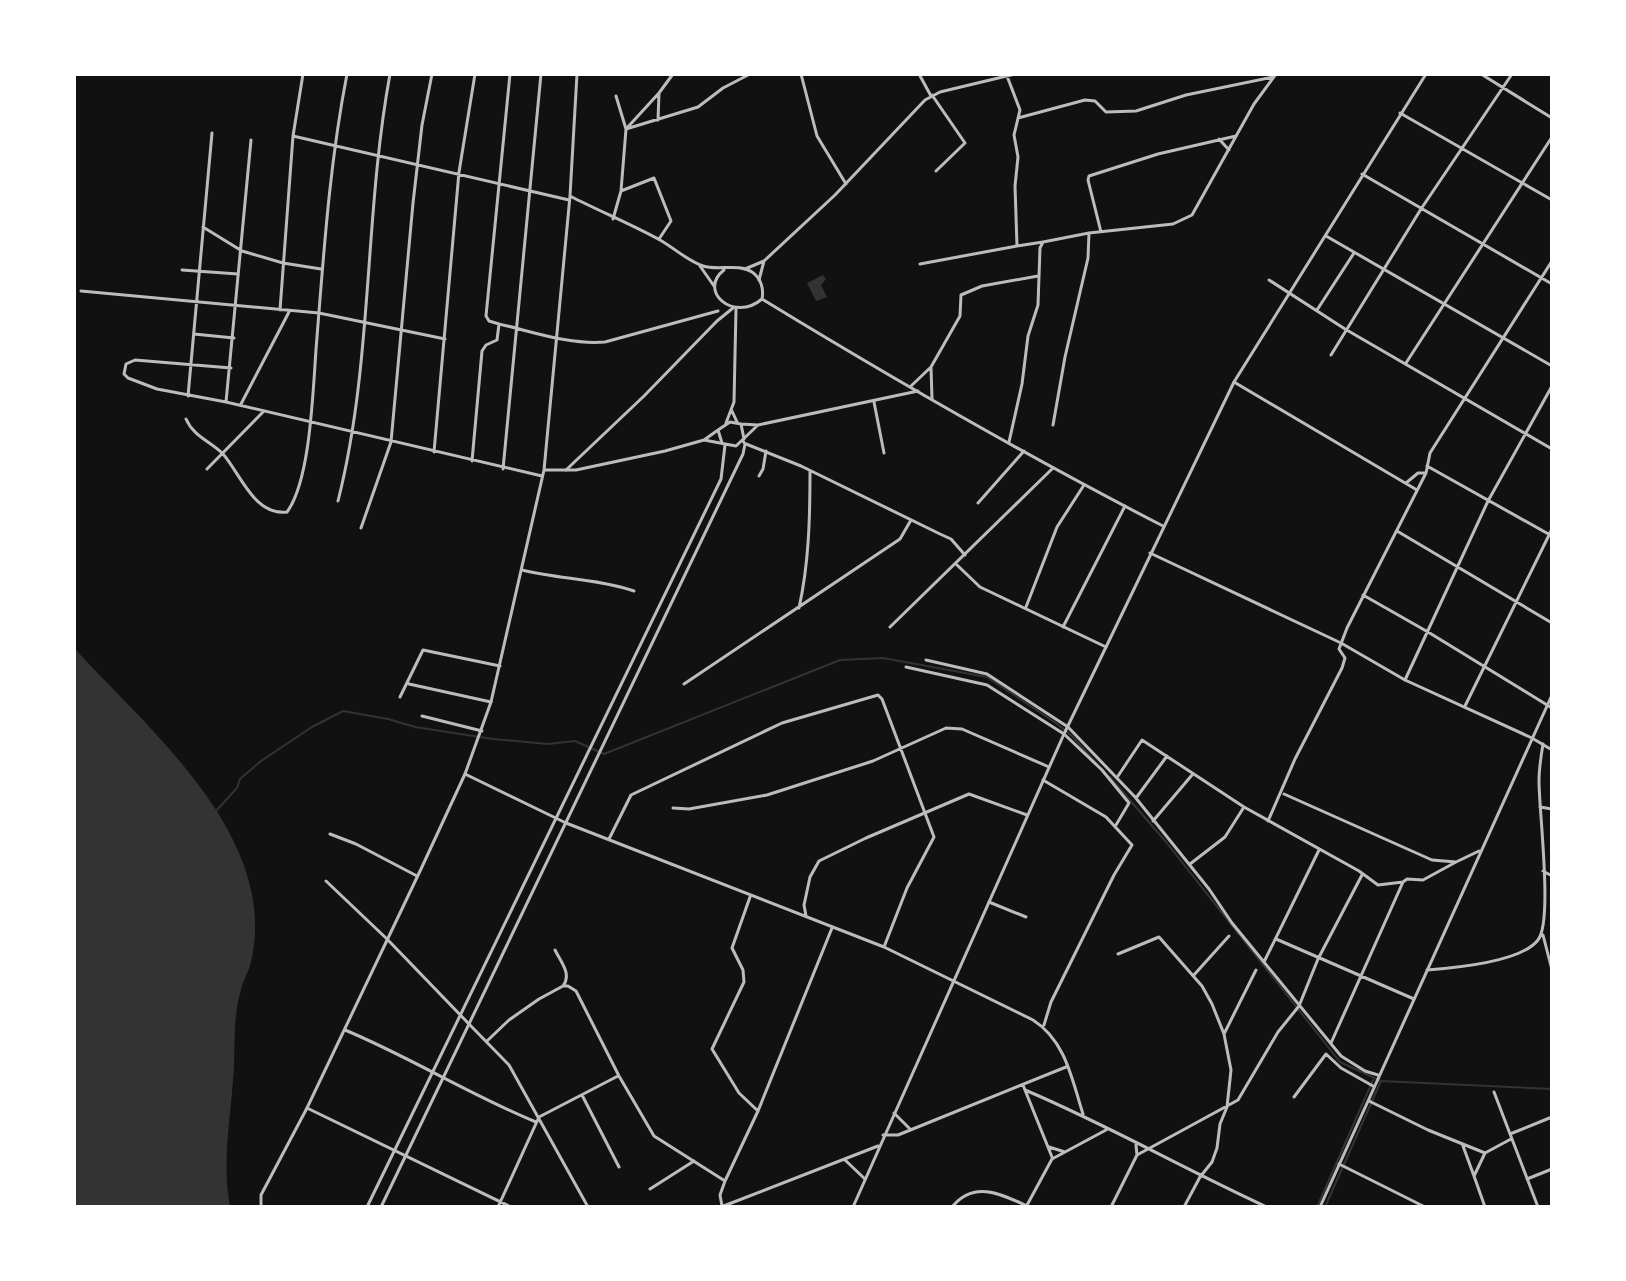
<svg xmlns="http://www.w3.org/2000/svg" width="1626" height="1281" font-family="Jost,sans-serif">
<rect width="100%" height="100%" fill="#111"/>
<path fill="#333" d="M823,275l3,4 -5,6 6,12 -11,4 -9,-18z
M74,648c75,82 206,189 177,314 -2,9 -8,18 -10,28 -9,28 -5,61 -8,90 -3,43 -11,84 -3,127h-156z"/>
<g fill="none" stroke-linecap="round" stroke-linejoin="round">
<path stroke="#333" stroke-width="2" d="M1110,777l56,65 174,220 41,19 171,8
M215,812l22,-24 3,-9 21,-18 51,-34 31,-16 45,8 27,8 78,12 55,5 27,-3 29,13 236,-94 43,-2 104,19 69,46 16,13 25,28
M1317,1207l56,-127
M1325,1207l56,-126"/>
<path stroke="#bcbcbc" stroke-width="3" d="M801,74l16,62 29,48
M919,74l12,22
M1481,74l71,44
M1007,76l13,34 -6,25 4,22 -3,29 2,60 26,-4
M932,95l33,48 -29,28
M616,96l10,33 72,-22 25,-19 27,-14
M1400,113l152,87
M1018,118l67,-18 10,1 11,11 30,-1 50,-16 87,-18
M658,120l1,-27
M293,136l276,64
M1219,139l10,11
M1362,174l190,110
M621,191l33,-13 17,43 -12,18
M613,219l8,-28 5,-62 33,-36 14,-19
M203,227l39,24 41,12 38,6
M1101,232l-13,-52 1,-4 69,-22 78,-18
M920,264l97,-18
M745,269l19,-8 71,-66 90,-95 15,-8 75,-18
M182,270l56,4
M759,280l5,-19
M1269,280l76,49 207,120
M81,291l238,22 126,26
M280,310l13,-174 10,-62
M1317,310l37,-57
M499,324c35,8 70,21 106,18l113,-31
M194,334l40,4
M1331,355l90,-146 91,-135
M1406,363l146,-226
M931,367l1,32
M231,368l-96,-8 -9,4 -2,10 4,4 29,11 69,13 316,74
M1234,382l183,108
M911,386l20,-19 29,-51 1,-21 21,-9 56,-10
M188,396l24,-263
M226,402l25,-262
M874,402l10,51
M241,404l48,-92
M732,411l5,11
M186,419c8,18 24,22 37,35 17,19 31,62 64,58 25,-34 26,-131 30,-175 7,-88 13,-176 30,-263
M726,423l8,-21 2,-93
M1053,425l12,-68 23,-99 1,-25
M1009,442l13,-58 6,-48 10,-31 2,-57 3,-6 46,-9 84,-9 19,-9 62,-111 22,-30
M746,444l55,22 139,68 11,5 14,16
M434,452l25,-280 16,-98
M472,461l10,-110 4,-6 11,-5 2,-16 -10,-3 -3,-5 24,-242
M1427,466l125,70
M207,469l57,-58
M503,469l38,-395
M566,470l78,-74 73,-75 16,-13
M759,476l4,-7 3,-18
M1406,483l12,-10h8
M338,501c35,-138 26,-286 52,-427
M978,503l46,-52
M361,528l30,-86 22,-239 9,-78 10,-51
M1397,531l155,92
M957,565l23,22 126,60
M522,570c36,9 77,9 112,21
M1363,595l65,37 124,76
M1026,607l31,-80 27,-42
M799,608c10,-45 11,-91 11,-137
M890,627l163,-159
M1063,627l62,-121
M926,660l61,14 81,53 67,70 74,92 23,34 109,133 24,15 13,4
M906,667l81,18 77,49 38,36 27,33 -13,22
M1405,680l83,-179 64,-115
M409,684l82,18
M684,684l216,-145 11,-19
M400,697l23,-47 77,16
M1465,706l87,-177
M422,716l60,15
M465,774l101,49 318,124 149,73c33,21 39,60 50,94
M1118,776l24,-36 102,67 115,64 19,14 25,-3 4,-3 16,1 33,-18
M1043,780l63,37 26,28 -18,30 -63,127 -7,23
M1284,794l148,66 24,2 23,-11
M1136,798l31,-42
M1540,807l12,2
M673,808l16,1 78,-14 106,-34 73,-33 16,1 87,38
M1153,821l39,-46
M1268,821l27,-62 47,-91 3,-10 -6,-9 8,-21 79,-155 4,-20 122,-192
M330,834l26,10 61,32
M609,839l22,-44 151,-72 96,-28 4,4 52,138 -27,51 -23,59
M1190,864l35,-27 19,-30
M1543,871l9,5
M326,881l61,58
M750,897l-18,51 11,22 1,12 -32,67 27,44 19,18
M989,902l37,15
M806,916l-2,-11 6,-28 9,-16 47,-23 103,-44 58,21
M1543,935l9,35
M1276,939l138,60
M555,950c6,12 17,24 8,36
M1118,954l41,-17 43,49 10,18 12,30 7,36 -4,37 -7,17 -3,24 -5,14 -12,15 -16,30
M1264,962l55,-112
M1427,970c27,-2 94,-8 111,-30 15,-19 1,-128 1,-159 0,-12 2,-25 4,-37
M1193,976l36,-40
M469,1024l40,41 79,142
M345,1030c65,27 125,65 191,92
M1224,1034l32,-64
M487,1041l22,-21 30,-21 24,-13h5l8,5 43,85 35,60 71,45
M1331,1043l72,-161
M1023,1085l2,5c83,35 161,80 242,117
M1025,1090l27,67
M1494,1092l44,115
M582,1095l37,72
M1294,1097l32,-43 15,14 32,18
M1369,1101l59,29 57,23
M307,1108l204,99
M894,1113l16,16
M1510,1134l42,-17
M883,1135h15l168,-68
M1463,1146l11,30
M1049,1147l16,5
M1137,1155l101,-55 40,-68 21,-26 19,-47 44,-84
M845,1160l20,19
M1339,1164l86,43
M1527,1179l25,-10
M650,1189l44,-28
M722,1206l-2,-11 5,-14 33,-70 74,-183
M498,1207l41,-90 79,-41
M721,1207l157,-61
M952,1207c22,-27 49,-13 75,-1
M1026,1207l26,-48 54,-29
M1111,1207l26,-52 -1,-10
M1485,1207l-11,-31 11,-23 26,-14"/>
<path stroke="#bcbcbc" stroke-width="3" d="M570,196c29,15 61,28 90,44 14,8 28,21 43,26 15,5 35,-3 49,6 9,6 12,17 10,27 -28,24 -65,-8 -38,-29
M1326,236l226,130
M700,266l14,20
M762,299c131,80 265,157 401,227
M741,424l17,1 160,-34
M704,440l32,6 22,-21
M722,443l-4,-13 12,-8 11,2 3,15
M545,470h31l89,-19 39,-11 14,-10
M1150,553l191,90 64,37 127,58 20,12
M387,939l82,85
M261,1207v-12l46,-87 114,-239 44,-95 26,-72 53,-232 26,-274 7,-122
M367,1207l354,-728 4,-34
M381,1207l362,-753 2,-10 -2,-3
M853,1207l211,-473 170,-352 192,-308
M1320,1207l232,-512"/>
</g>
<rect width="1626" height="1281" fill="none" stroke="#ffffff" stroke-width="152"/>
</svg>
